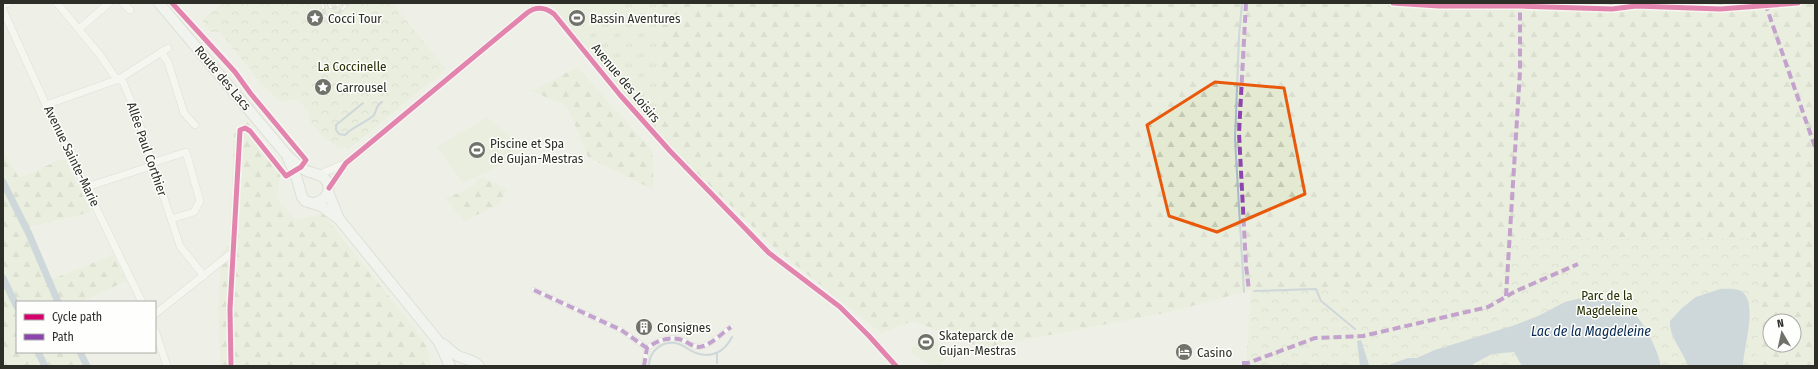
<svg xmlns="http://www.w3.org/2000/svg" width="1818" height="369" font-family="'Fira Sans Condensed',sans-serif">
<defs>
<pattern id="grass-tufts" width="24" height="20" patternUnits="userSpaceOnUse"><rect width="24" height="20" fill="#e4ead2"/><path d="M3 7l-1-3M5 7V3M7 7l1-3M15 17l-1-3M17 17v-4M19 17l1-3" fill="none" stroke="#c4c9b4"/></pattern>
<pattern id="forest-firs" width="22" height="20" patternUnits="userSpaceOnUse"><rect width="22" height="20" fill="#e4ead2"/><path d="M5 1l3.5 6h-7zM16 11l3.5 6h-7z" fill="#c4c9b4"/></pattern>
<pattern id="park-crowns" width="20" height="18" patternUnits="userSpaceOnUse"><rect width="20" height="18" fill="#e4ead2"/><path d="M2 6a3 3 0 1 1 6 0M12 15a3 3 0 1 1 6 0" fill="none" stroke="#c4c9b4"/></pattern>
</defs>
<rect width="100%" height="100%" fill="#eef0e7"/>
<path fill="url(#grass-tufts)" d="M612,3h46l2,2 1,134 -87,-107z"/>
<path fill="url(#forest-firs)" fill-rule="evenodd" d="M658,3h1157v363h-59l5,-127h-255l-4,48 -251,3 -81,22 -188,36 -69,-27 -32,12 -103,-82 -117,-112 -1,-134zM1770,321h24v24h-24z
M577,67l75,83 2,40 -66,-33 -21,-51 -35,-15z
M248,122l33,45 -4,32 18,21 28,-6 91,114 14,21 3,17h-211l-2,-57 3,-57 8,-7 5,-111z
M3,151l16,27 45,-20 27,54 -62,15 23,52 61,-24 13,26 -46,21h-63v50h66l6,14h-83l-3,-7z
M482,177l25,12 -7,15 -36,17 -19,-23 22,-8z"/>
<path fill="url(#park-crowns)" d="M223,3h169l54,66 -97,80 -3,-2 -4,-1 -3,3 -20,-16 -11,-15 2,-4 -12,-15 -16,3 -19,-16 -43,-54h-9l-9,-12z
M1506,239h255l-5,127h-510l5,-76 251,-3z"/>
<path fill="#e4ead2" d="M550,3h62l-38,29z
M487,117l22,19 9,21 -55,26 -26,-36z
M922,333l28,18 -9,15h-9l-22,-14z"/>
<path fill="#a7b9cb" d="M1720,289c6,0 15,-1 21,2 18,10 2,58 2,75h-55c-5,-16 -19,-28 -18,-45l12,-13 14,-11z
M1589,296c11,2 24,3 34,8 17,9 34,43 38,62h-139l-8,-14 -22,2 -19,10v2h-87l22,-8h9l18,-8 80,-25 23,-9 27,-14z
M1361,340l8,25 4,1h-13l-3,-25z"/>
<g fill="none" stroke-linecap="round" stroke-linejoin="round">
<path stroke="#a7b9cb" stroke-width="2" d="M1242,3l-3,34 -4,102 9,153
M363,103l-27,22v5l3,4 6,1c8,-9 21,-12 29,-20 3,-5 2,-10 8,-13
M1254,291l62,-2 5,12 34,28
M717,353v10
M649,366c0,-16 15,-27 30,-22 6,2 11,7 17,9 16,6 29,-2 36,-16"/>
<path stroke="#a7b9cb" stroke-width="7" d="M3,182l26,52 29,68
M3,278l14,29
M38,352l7,14
M80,352l7,14"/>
<g stroke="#c8cac3" stroke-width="6">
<path id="pedestrian" d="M534,290l87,40 26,18
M644,366l3,-18c11,-8 24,-13 38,-7 4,3 9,6 14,6 11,-1 23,-14 32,-20"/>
</g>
<g stroke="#c8cac3" stroke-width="8">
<path id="minor" d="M57,3l43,52 15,22 8,5 11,26 46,138 24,30
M123,3l7,7
M3,5l5,-2
M3,10l43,95 96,197
M79,29l30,-26
M161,52l7,10 16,51 11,12
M46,105l73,-26 49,-31
M318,175l26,-11
M87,187l64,-21 4,-4 31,-10 14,49 -6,11 -23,7
M329,188l17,-25 17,-14 164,-136c9,-7 18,-6 27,1l66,81 50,56 99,102 71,54 29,29 27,30
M155,314l79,-63
M155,330l12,36"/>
</g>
<g stroke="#c8cac3" stroke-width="12">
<path id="secondary" d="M159,3l127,151c6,6 12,12 19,16 7,4 15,3 20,9 9,10 0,23 -12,24
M288,158l9,21 5,18 3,4 16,5 18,13 100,123 11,24
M328,192l11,27
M443,344c5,4 10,9 15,12 8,4 15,3 21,10"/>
</g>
<use href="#pedestrian" stroke="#fcfdfb" stroke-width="5"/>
<use href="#minor" stroke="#fcfdfb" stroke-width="7"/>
<use href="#secondary" stroke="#f4f6f6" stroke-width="10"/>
<g stroke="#cecfcc" stroke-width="3.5">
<path id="rail" d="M322,3l3,13 4,4 5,-2 14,-15
M329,3l1,4 5,1 4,-5"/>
</g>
<use href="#rail" stroke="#fefffc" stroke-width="2" stroke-dasharray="6" stroke-linecap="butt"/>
<path stroke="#8e44ad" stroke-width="4" stroke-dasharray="8 4" stroke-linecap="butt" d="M1246,3l-7,130 7,133 3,24
M1765,3l50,144
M534,290l87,40 26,18
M1506,296l14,-225v-68
M1242,363h6l67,-25 48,-2 125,-29 28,-16 62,-27
M644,366l3,-18c11,-8 24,-13 38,-7 4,3 9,6 14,6 11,-1 23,-14 32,-20"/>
<g stroke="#fefffc" stroke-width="8">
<path id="cycleway" d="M172,3l63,69 16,22 55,66 -5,7 -15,9 -36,-45 -5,-3 -5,2 -10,179 1,57
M1393,3l46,3h81l92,3 24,-3 84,3 78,-6
M329,188l17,-25 17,-14 164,-136c9,-7 18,-6 27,1l66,81 50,56 99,102 71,54 29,29 27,30"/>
</g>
<use href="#cycleway" stroke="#d6006c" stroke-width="5"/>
</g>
<path d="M0 0H1818V369H0ZM1215,82l69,6 21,106 -88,38 -48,-16 -22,-91z" fill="#eef0e7" fill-opacity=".55" fill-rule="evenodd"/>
<path fill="none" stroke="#e8590c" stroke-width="3" stroke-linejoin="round" d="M1215,82l69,6 21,106 -88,38 -48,-16 -22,-91z"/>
<defs>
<g id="sight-disc" transform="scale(0.9)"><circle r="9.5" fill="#70726a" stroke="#fefffc"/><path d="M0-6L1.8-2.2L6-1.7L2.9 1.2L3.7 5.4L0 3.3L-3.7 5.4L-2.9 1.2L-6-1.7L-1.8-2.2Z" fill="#fff"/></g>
<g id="stadium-disc" transform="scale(0.9)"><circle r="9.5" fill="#70726a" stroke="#fefffc"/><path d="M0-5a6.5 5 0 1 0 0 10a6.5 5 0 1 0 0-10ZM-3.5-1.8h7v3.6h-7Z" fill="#fff"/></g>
<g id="building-disc" transform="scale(0.9)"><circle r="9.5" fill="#70726a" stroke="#fefffc"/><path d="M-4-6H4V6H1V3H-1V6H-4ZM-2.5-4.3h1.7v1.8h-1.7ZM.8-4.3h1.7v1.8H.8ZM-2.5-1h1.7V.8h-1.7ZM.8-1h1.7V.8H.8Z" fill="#fff"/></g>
<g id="hotel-disc" transform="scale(0.9)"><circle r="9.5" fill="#70726a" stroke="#fefffc"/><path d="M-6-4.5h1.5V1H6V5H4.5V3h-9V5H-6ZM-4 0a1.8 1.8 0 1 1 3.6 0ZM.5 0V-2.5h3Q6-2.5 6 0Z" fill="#fff"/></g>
</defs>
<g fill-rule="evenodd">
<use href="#sight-disc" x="315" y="18"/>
<use href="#stadium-disc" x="577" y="18"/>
<use href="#sight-disc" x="323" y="87"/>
<use href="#stadium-disc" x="477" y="150"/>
<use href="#building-disc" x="644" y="327"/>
<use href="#stadium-disc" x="926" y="342"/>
<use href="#hotel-disc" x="1184" y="352"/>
</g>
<g text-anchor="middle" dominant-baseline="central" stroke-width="3" stroke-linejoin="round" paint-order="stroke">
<g font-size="13" fill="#2c2e27" stroke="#fefffc" text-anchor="start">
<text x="328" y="18">Cocci Tour</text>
<text x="590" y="18">Bassin Aventures</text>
<text x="336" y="87">Carrousel</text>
<text x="490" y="143">Piscine et Spa<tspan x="490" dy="15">de Gujan-Mestras</tspan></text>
<text x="657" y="327">Consignes</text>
<text x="939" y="335">Skateparck de<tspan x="939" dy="15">Gujan-Mestras</tspan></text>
<text x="1197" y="352">Casino</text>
</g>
<g font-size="13" fill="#262e01" stroke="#fefffc">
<text x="352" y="66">La Coccinelle</text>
<text x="1607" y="295">Parc de la<tspan x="1607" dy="15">Magdeleine</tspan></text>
</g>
<g font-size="13" fill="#2c2e27" stroke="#fefffc">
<text transform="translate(223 78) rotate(50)">Route des Lacs</text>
<text transform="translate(626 83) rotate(50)">Avenue des Loisirs</text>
<text transform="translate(147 149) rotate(71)">Allée Paul Corthier</text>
<text transform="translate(72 156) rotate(64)">Avenue Sainte-Marie</text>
</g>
<g font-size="14" font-style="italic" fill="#062850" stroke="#fefffc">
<text x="1591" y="331">Lac de la Magdeleine</text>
</g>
</g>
<rect width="1818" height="369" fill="none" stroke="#2c2e27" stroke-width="8"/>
<rect x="16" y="301" width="140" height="52" fill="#fefffc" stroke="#aaaba7"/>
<rect x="24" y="314" width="20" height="6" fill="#d6006c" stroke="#aaaba7"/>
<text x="52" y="321" font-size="12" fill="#2c2e27">Cycle path</text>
<rect x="24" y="334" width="20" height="6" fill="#8e44ad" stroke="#aaaba7"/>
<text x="52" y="341" font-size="12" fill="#2c2e27">Path</text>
<g transform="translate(1782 333) rotate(351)"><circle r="19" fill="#fefffc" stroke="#aaaba7"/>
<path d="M0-3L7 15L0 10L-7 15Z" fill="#70726a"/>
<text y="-6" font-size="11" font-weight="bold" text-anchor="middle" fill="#2c2e27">N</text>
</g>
</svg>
